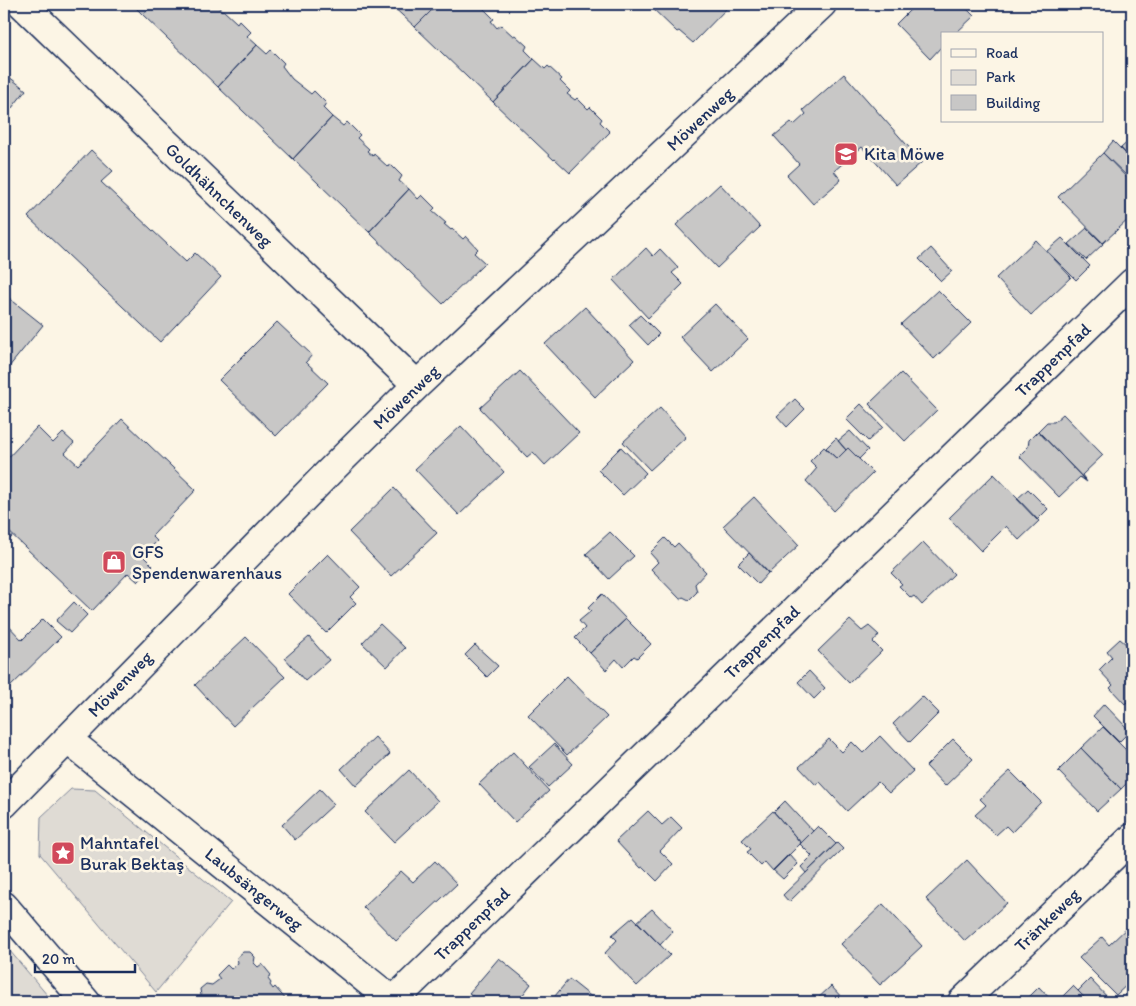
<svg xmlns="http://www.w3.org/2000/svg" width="1136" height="1006" font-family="Itim,sans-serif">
<rect width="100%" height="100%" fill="#fcf5e5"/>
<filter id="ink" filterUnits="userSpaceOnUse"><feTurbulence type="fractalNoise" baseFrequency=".02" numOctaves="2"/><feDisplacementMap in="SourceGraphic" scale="10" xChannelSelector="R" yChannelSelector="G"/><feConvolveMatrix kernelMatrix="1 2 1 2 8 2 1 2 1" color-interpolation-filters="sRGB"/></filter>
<g filter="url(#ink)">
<path fill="#dfdbd4" stroke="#7d8599" d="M71,789l24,1 136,112 -75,90 -116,-138 1,-37z
M4,944l49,58h-49z"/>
<path fill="#c8c7c6" stroke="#1b2f5e" d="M132,4h21l-10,11z
M153,4h63l6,7 1,-1 14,13 2,-3 12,12 -4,4 10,9 -39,42 -75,-72z
M390,4h48l-23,23z
M438,4h45l2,2 -2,2 11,11 -3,2 6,7 4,-3 12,11 2,-1 12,11 -2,4 9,9 -41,43 -78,-75z
M648,4h83l-38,39 -14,-12 -2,1z
M916,4h46l12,12 -19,18h-13v12l-12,13 -34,-35z
M257,45l10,9 4,-4 13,13 -2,3 10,13 19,15 3,-3 12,12 -3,5 9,9 -39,42 -75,-72z
M534,59l11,10 3,-3 14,13 -2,2 10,10 -3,3 8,6 2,-2 11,11 2,-2 12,12 -2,3 10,10 -40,41 -15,-14 -1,1 -61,-58z
M4,73l22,17 -22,28z
M844,74l78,88 -26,23 -34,-38 -28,24 7,9 -28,24 -26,-29 12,-11 -25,-28 17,-14 3,3 12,-11 -3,-4z
M332,117l11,9 4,-4 13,13 -3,3 12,11 -2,2 6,5 1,-2 14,13 2,-3 12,12 -3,5 10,8 -40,43 -76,-73z
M1132,138v22l-11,-12z
M1113,141l19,19v15l-3,3 -26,-25z
M91,150l22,21 -12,11 85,80 9,-9 26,24 -61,65 -132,-125z
M1103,153l29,30v33l-29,27 -45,-46z
M720,184l40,43 -43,41 -41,-43z
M409,189l9,10 4,-4 13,13 -3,3 14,12 -2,1 7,6 1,-1 11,10 3,-3 12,13 -4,4 11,10 -42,41 -74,-72z
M1087,228l16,16 -17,16 -17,-16z
M1062,238l28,28 -14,14 -29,-29z
M1036,240l35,37 -40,38 -35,-37z
M646,248l7,8 7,-7 18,19 -6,5 11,11 -35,34 -35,-38z
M931,248l21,23 -11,10 -22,-22z
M938,290l33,33 -37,36 -33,-35z
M4,294l39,31 -39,48z
M715,304l33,35 -35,33 -33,-35z
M585,307l49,53 -39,37 -50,-53z
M640,315l19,19 -11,11 -19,-20z
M277,322l35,33 -6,7 22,21 -52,53 -57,-56z
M520,371l59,62 -34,32 -12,-13 -6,5 -47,-49z
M901,373l36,37 -32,31 -36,-37z
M795,399l10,10 -18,18 -10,-11z
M861,404l22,23 -15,14 -22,-22z
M660,408l26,29 -36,33 -27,-28z
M1063,414l40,41 -21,20 5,7 -49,-51 9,-9h7z
M122,419l74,71 -44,46 5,5 -14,15 10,10 -15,16 -10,-9 -36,38 -88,-84v-65l33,-35 16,16 10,-10 11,10 -9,10 13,12z
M461,426l43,46 -45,43 -44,-46z
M850,431l18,19 -9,9 -11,-11 -2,2 -8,-9z
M1038,431l49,51 -7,-5 -21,20 -40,-41 9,-9 1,-7z
M836,438l10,12 -9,9 -11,-11z
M621,447l25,26 -23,22 -25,-25z
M824,447l13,12 11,-11 25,25 -39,38 -28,-30 11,-13 -7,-7z
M994,474l45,47 -20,19 -13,-14 -25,25 -32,-33z
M394,488l43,45 -46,43 -42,-44z
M1028,489l20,20 -11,11 -20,-21z
M754,497l45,48 -30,28 -46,-47z
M4,528l8,9 -8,8z
M610,532l24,24 -25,23 -23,-25z
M665,538l9,9 4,-4 28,29 -11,12 2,8 -8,8 -6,-3 -3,2 -29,-30 7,-7 -8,-9z
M923,542l31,32 -32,31 -8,-9 -3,2 -12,-12 3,-2 -11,-11z
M749,553l19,20 -10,11 -20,-20z
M328,554l32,33 -10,10 6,6 -30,30 -38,-39z
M602,594l24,25 -36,34 -15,-15 10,-10 -6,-7 12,-10 -3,-3z
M74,602l13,13 -17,18 -14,-12z
M43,619l18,18 -57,56v-72l18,19z
M626,619l25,25 -14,14 -3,-2 -11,11 -7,-8 -10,11 -16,-17z
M850,620l12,11 7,-5 10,9 -6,7 9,9 -33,32 -31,-32z
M380,624l25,24 -18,19 -25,-24z
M246,637l39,40 -52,49 -38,-41z
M309,637l20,23 -24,21 -20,-23z
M1132,638v67l-4,-4 -3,3 -15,-16 3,-3 -14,-15 13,-13 -5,-6 13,-12 6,5z
M475,645l23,21 -11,11 -22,-22z
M809,671l16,17 -11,11 -16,-17z
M567,676l40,41 -40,38 -39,-40z
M922,696l17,17 -29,29 -17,-18z
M1104,704l26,27 -11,11 -26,-26z
M1103,727l29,29v22l-11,11 -40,-41z
M880,736l33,35 -24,22 -11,-11 -31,29 -27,-29 -4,3 -17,-18 30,-28 13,13 10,-10 11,11z
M375,737l15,17 -34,32 -15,-17z
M953,739l20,20 -28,27 -19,-20z
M554,744l19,20 -25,23 -19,-20z
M1081,748l40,41 -24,22 -39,-40z
M513,752l36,39 -34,31 -36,-38z
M409,770l29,31 -44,41 -29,-30z
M1010,771l31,31 -29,30 -6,-6 -10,9 -21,-20 11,-10 -6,-6z
M320,789l14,15 -39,36 -13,-15z
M785,801l28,30 -12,12 -27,-31z
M648,811l14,14 9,-8 11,11 -22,23 13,13 -16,17 -14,-14 -2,1 -25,-27z
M773,811l28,32 -28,28 -8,-9 -4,4 -14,-14 4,-3 -9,-9z
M818,826l18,18 -30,29 -5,-6 11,-11 -12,-12z
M837,843l6,6 -54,53 -6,-7z
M789,854l9,10 -15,15 -10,-9z
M967,860l40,43 -42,38 -39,-42z
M435,861l22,23 -61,57 -33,-34 38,-36 12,11z
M883,904l39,42 -42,39 -39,-41z
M652,909l21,22 -13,14 -23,-23z
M633,917l37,38 -33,31 -32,-33 12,-13 -5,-5z
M1131,924l1,56 -16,15 -37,-37 23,-21 7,8z
M243,952h7l5,5 -1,6 4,4 4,-3 9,11 -3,4 3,4 -1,2 3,4 2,-2 13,15 -83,-1 -4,-5 -1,-7 6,-5 6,1 8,-6 -3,-4 10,-10 4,4 7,-6 -1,-6z
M499,958l32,26 -9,12 7,6h-49l-11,-9z
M569,979l29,23h-48z
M1090,979l22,23h-23l-11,-11z
M831,986l15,16h-32z
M1073,986l16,16h-32z
M1039,987l14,15h-29z"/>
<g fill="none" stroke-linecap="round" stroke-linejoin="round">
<g stroke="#1b2f5e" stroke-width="31">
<path id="street" d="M22,4l395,381
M67,739l327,263
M4,804l323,-330 90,-89 405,-381
M393,1001l739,-718
M962,1002l170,-164"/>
</g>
<g stroke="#1b2f5e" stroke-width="31">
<path id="secondary" d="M4,906l82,96"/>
</g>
<use href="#street" stroke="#fcf5e5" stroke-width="28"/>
<use href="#secondary" stroke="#fcf5e5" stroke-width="28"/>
</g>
</g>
<defs>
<g id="school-square" transform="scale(1.25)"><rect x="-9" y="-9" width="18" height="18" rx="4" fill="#d1495b" stroke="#fcf5e5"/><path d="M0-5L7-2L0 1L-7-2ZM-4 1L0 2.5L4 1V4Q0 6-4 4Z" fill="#fff"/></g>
<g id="shop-square" transform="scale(1.25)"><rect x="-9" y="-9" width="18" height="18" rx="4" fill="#d1495b" stroke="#fcf5e5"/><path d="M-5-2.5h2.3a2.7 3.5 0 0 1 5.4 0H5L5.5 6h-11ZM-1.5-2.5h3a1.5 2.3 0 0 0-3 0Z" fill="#fff"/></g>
<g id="sight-square" transform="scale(1.25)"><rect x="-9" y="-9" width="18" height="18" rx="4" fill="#d1495b" stroke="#fcf5e5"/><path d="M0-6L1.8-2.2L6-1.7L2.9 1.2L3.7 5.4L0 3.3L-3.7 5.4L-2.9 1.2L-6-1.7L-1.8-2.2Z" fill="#fff"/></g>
</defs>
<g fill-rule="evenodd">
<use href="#school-square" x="846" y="154"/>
<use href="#shop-square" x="114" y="562"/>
<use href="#sight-square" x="63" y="853"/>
</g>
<g text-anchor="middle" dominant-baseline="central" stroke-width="5" stroke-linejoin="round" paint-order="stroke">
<g font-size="18" fill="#1b2f5e" stroke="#fcf5e5">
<text transform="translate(700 119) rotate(-43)">Möwenweg</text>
<text transform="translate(219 195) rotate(44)">Goldhähnchenweg</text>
<text transform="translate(1053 360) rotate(-44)">Trappenpfad</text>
<text transform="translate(406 397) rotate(-44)">Möwenweg</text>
<text transform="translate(762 642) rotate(-44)">Trappenpfad</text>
<text transform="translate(120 684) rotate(-46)">Möwenweg</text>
<text transform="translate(254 889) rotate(39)">Laubsängerweg</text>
<text transform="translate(1047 920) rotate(-44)">Tränkeweg</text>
<text transform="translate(472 924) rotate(-44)">Trappenpfad</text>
</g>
<g font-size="18" fill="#1b2f5e" stroke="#fcf5e5" text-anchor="start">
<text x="864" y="154">Kita Möwe</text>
<text x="132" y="552">GFS<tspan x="132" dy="21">Spendenwarenhaus</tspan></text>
<text x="80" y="843">Mahntafel<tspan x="80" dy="21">Burak Bektaş</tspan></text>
</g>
</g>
<rect width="1136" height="1006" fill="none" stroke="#fcf5e5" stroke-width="20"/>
<rect x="10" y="10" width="1116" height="986" fill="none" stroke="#1b2f5e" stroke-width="2" filter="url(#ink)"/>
<rect x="941" y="32" width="162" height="90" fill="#fcf5e5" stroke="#a2a6af"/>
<rect x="951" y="49" width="25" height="8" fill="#fcf5e5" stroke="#a2a6af"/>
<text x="986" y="58" font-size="15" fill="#1b2f5e">Road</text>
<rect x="951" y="70" width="25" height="15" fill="#dfdbd4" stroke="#a2a6af"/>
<text x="986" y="82" font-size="15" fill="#1b2f5e">Park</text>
<rect x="951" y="95" width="25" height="15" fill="#c8c7c6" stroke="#a2a6af"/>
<text x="986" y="108" font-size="15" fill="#1b2f5e">Building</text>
<path d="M35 964v8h100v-8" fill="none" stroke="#1b2f5e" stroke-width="2.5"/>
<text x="42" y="964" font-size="15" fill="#1b2f5e" stroke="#fcf5e5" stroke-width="4" paint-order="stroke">20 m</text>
</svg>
